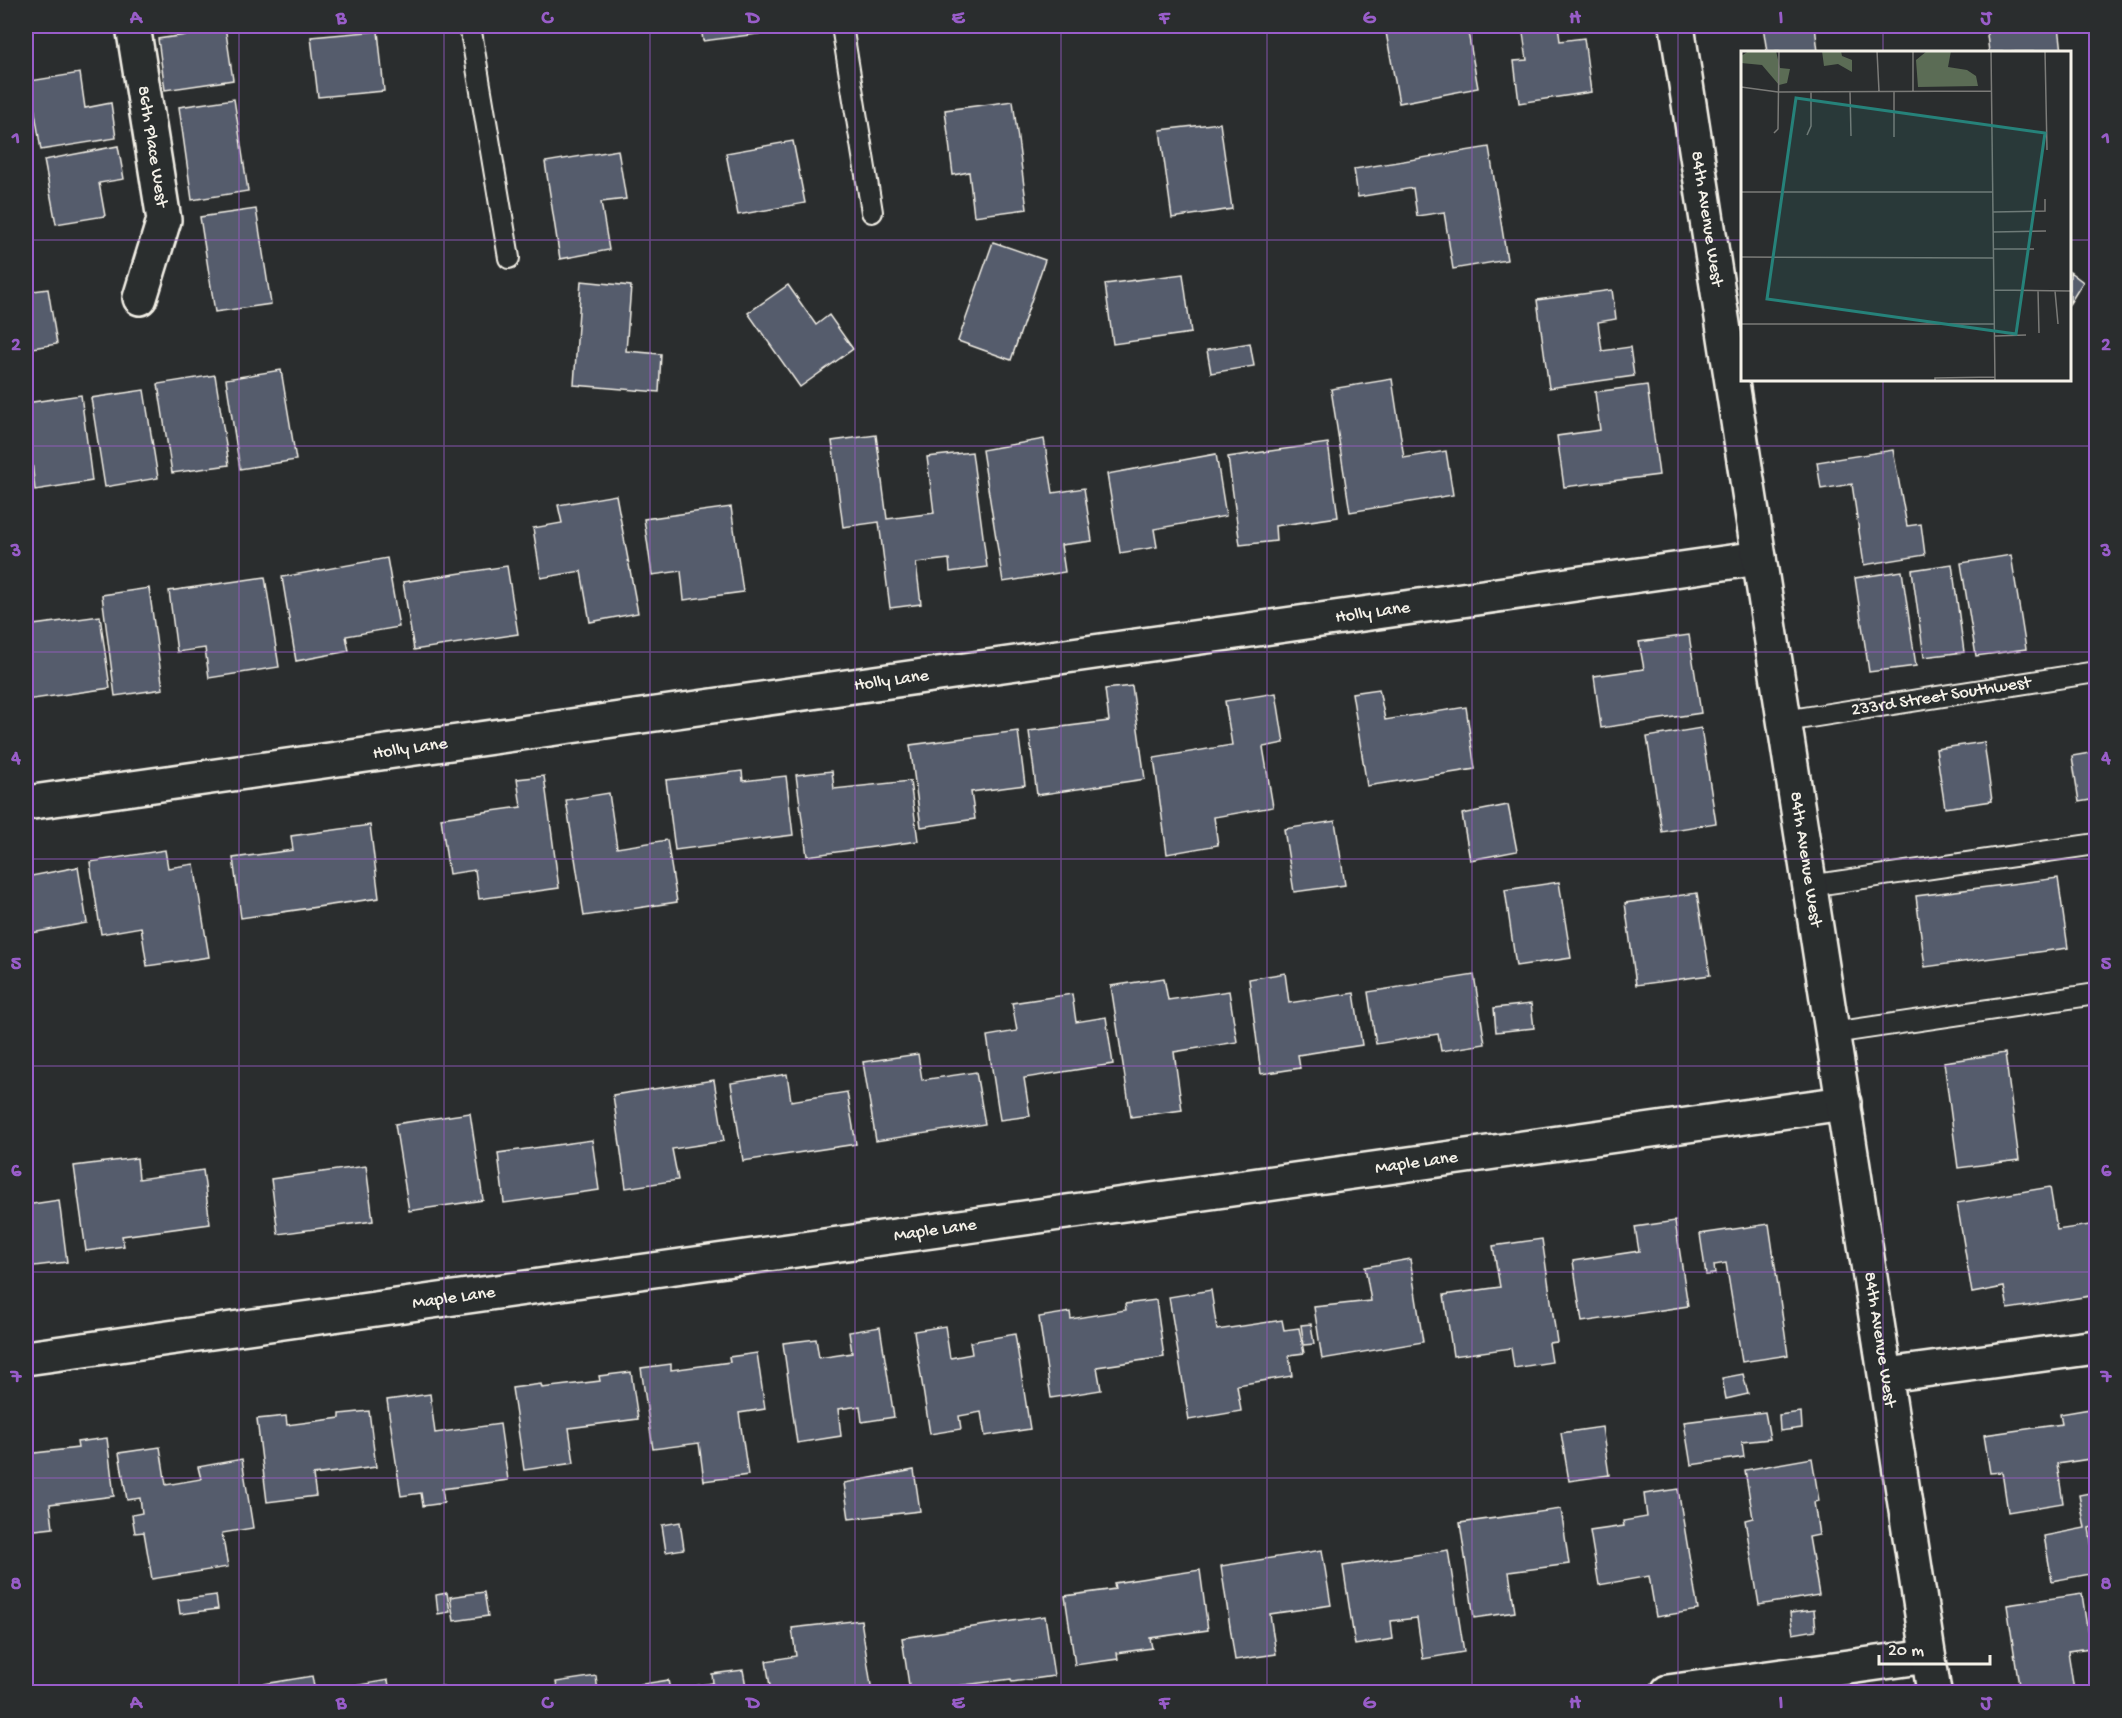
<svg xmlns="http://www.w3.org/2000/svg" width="2122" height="1718" font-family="'Gochi Hand',sans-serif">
<rect width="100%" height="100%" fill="#2a2d2e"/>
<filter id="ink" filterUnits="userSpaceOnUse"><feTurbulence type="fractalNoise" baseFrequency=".0167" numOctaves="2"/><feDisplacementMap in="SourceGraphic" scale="12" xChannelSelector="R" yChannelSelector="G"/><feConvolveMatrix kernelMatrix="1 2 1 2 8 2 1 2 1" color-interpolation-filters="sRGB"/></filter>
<g filter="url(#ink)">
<path fill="#555b6c" stroke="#f4f1e8" stroke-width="1.5" d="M191,26h34l8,54 -68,10 -7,-51 34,-5z
M701,26h112v1l-110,14z
M1395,26h72l11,62 -79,15 -14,-76z
M1522,26h36l2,15 24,-3 7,54 -72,11 -5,-42 13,-1z
M1763,26h52l3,26h-51z
M1986,26h48l1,3 24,-3 3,26h-73z
M378,31l6,60 -66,6 -7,-60z
M80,73l5,35 26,-5 5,35 -75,12 -11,-69z
M234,99l14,92 -56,9 -13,-93z
M1013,101l14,108 -53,7 -5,-44 -16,3 -8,-65z
M1220,123l12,86 -60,9 -12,-88z
M793,141l12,62 -67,12 -12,-62z
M118,146l6,33 -25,4 6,33 -49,8 -12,-64z
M1489,147l18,113 -54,9 -9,-57 -27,4 -4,-28 -55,9 -4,-28z
M618,150l8,49 -25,3 8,48 -49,9 -15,-97z
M256,209l15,95 -56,8 -15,-95z
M26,222l9,53 -9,2z
M993,242l52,18 -34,100 -53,-19z
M2070,272l13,10 -13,21z
M1183,274l8,59 -78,11 -8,-60z
M581,281l50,5 -5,65 35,3 -2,38 -85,-7z
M788,285l28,40 13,-10 24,34 -53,38 -52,-74z
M48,289l9,55 -31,5v-57z
M1612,290l4,29 -18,3 4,29 28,-4 4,29 -85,12 -12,-88z
M1250,343l4,23 -43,7 -4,-23z
M281,370l15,90 -56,9 -14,-90z
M215,375l14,90 -57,8 -14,-89z
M1392,379l12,79 42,-7 7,44 -103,17 -19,-123z
M1647,385l12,90 -95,12 -7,-51 43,-6 -5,-38z
M144,390l14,88 -53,9 -14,-89z
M81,395l11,86 -57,9 -9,-87z
M876,435l11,84 47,-6 -7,-56 45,-5 15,115 -37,5 -1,-13 -33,4 5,41 -31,4 -11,-86 -36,5 -11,-86z
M1044,439l9,54 31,-5 8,53 -31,4 4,27 -62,10 -21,-132z
M1328,443l10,74 -63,9 1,15 -36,4 -12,-88z
M1893,450l14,76 14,-2 4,31 -61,10 -12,-81 -31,5 -4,-27z
M1216,454l10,62 -72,13 3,18 -37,6 -13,-79z
M616,495l22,118 -48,9 -9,-51 -40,7 -8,-50 29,-5 -4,-18z
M731,507l12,85 -59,8 -3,-29 -29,4 -8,-56z
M2011,555l15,94 -50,7 -15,-93z
M387,558l12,69 -53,9 3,15 -53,10 -14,-84z
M1952,564l12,88 -40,5 -12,-87z
M507,566l11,68 -104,16 -11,-68z
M1902,571l14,95 -47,6 -14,-94z
M265,577l14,90 -70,11 -4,-30 -28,4 -8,-61z
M149,588l14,101 -48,7 -13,-101z
M100,616l10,72 -84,12v-74z
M1689,635l12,78 -100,15 -7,-52 50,-7 -5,-27z
M1132,686l13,93 -108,16 -8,-64 80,-10 -4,-32z
M1379,689l6,31 81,-13 9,62 -108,17 -15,-93z
M1276,693l8,50 -21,4 10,60 -59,10 4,28 -51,9 -13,-96 78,-13 -7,-44z
M1701,728l15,95 -54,9 -15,-95z
M1018,731l7,54 -54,7 4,27 -54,8 -11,-82z
M1984,742l8,59 -47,7 -9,-59z
M2096,752v47l-17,3 -7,-46z
M742,771l1,10 43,-5 7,59 -118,15 -9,-70z
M832,771l2,18 76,-8 8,60 -111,15 -11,-81z
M544,776l15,112 -80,11 -4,-29 -26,4 -8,-56 80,-11 -4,-28z
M609,793l8,55 50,-8 10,62 -93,14 -18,-116z
M1508,805l9,46 -47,9 -8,-46z
M1335,821l10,64 -51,7 -10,-63z
M370,825l9,73 -138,20 -8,-60 60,-8 -2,-14z
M165,850l3,18 26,-4 15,93 -62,9 -6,-39 -40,7 -11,-72z
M78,867l9,56 -61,11v-57z
M2058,878l10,70 -143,19 -9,-71z
M1559,882l12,76 -55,8 -11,-76z
M1697,893l13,82 -74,10 -11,-82z
M1285,973l4,30 65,-10 8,52 -64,10 2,13 -39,6 -12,-95z
M1474,975l11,69 -44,7 -3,-17 -62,10 -8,-52z
M1164,978l4,22 61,-9 8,51 -63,10 8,58 -51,7 -20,-131z
M1072,994l4,28 30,-5 7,47 -89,14 6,38 -30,4 -13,-84 30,-5 -5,-28z
M1531,1004l3,24 -38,4 -2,-24z
M2005,1053l14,107 -61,8 -14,-106z
M918,1054l4,26 54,-8 9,52 -109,17 -13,-79z
M787,1074l4,27 56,-9 9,52 -113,17 -12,-78z
M714,1080l10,61 -52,8 6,31 -52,8 -13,-93z
M470,1113l13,87 -74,11 -14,-87z
M592,1140l7,50 -95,13 -6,-50z
M137,1158l2,21 64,-9 7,54 -88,12 2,10 -38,5 -12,-85z
M366,1166l7,55 -95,13 -7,-55z
M2050,1187l7,43 39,-6v71l-88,14 -4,-22 -32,6 -15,-90z
M59,1200l8,62 -41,5v-62z
M1675,1221l13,85 -106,16 -9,-61 66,-10 -4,-24z
M1769,1224l19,131 -46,7 -16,-99 -12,2 1,9 -9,1 -6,-41z
M1542,1239l15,103 -8,1 3,19 -38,6 -3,-20 -58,8 -9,-61 56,-8 -7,-41z
M1410,1259l13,83 -101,17 -8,-52 57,-6 -6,-34z
M1211,1290l6,40 65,-10 2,10 15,-2 5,25 -15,2 3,21 -55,9 4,26 -52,9 -20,-123z
M1156,1300l8,57 -67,10 4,23 -50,8 -12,-81 31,-5 1,7 55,-9 -1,-6z
M1311,1324l3,20 -10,1 -3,-20z
M945,1326l5,32 22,-4 -2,-12 45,-8 15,95 -45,7 -4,-24 -22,4 2,13 -31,5 -16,-103z
M880,1327l14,90 -32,5 -2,-16 -22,3 3,27 -44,7 -14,-100 33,-4 3,19 33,-5 -3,-21z
M757,1353l8,56 -26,4 9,62 -44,6 -5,-38 -46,6 -12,-81 30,-4v6l59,-8 -1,-5z
M631,1372l7,47 -69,9 5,35 -50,7 -12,-82 29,-4 1,4 58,-7 -1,-5z
M1743,1374l5,20 -22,5 -4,-21z
M430,1394l5,39 65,-9 8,56 -66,9 2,14 -21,3 -2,-13 -20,3 -14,-96z
M2096,1408v50l-39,6 6,39 -55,9 -6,-40 -12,1 -6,-38 78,-11 -2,-10z
M369,1411l7,56 -63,8 3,21 -49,6 -10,-83 29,-3 1,9 53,-7v-4z
M1765,1412l5,27 -28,3 2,15 -53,8 -7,-43z
M1801,1412l1,16 -22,3 -1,-16z
M1602,1427l7,48 -40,6 -8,-48z
M107,1438l7,58 -64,8 3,24 -27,3v-77l52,-6 -1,-6z
M160,1447l6,38 35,-6 -3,-12 44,-8 11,69 -31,5 6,34 -76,12 -8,-47 -9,1 -3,-18 10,-2 -2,-15 -13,2 -8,-47z
M1812,1458l7,43 -5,1 5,33 -10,2 10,58 -60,10 -14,-85 8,-2 -8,-48z
M914,1470l6,41 -71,8 -5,-36z
M2094,1485h2v41l-7,2 7,45 -44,8 -8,-45 41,-8 -6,-33 16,-3z
M1678,1489l20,121 -42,7 -7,-41 -50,9 -9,-54 34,-5 -1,-5 24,-4 -3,-23z
M1561,1509l8,55 -60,8 6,40 -41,6 -14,-95z
M680,1522l4,27 -18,3 -4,-27z
M1322,1550l9,55 -61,9 6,40 -41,6 -14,-94z
M1448,1550l16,102 -41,7 -6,-41 -26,3 2,18 -38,6 -12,-79z
M1200,1570l8,60 -58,8 2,10 -35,5 1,6 -43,6 -10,-69 50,-7 -1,-6z
M484,1592l4,24 -34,5 -4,-24z
M447,1593l3,19 -12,2 -2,-19z
M2082,1594l8,54 -22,3 6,40 -54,1 -13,-87z
M216,1595l2,14 -38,5 -2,-14z
M1814,1610l2,20 -23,4 -3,-21z
M1045,1616l9,60 -42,6 -1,-3 -101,13 -8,-54z
M861,1620l11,72h-101l-5,-31 30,-5 -4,-28z
M743,1670l4,22h-116l-1,-6 38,-6 2,10 43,-7 -1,-9z
M312,1676l3,16h-100z
M596,1676l2,16h-40l-2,-10z
M388,1680l2,12h-41l-1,-5z
M443,1686l1,6h-44z"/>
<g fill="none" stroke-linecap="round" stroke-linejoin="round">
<g stroke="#f4f1e8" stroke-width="24">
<g id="service">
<path d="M470,26l39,232"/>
<path d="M842,26l30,186"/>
<path id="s1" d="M1785,721l311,-49"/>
<path d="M1809,886l287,-42"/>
<path d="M1833,1033l263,-39"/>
</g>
</g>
<g stroke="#f4f1e8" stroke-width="38">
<g id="minor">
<path id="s2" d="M133,26l31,194 -24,78"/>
<path id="s3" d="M26,803l1733,-245"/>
<path id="s4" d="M26,1358l1818,-255"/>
<path d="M1668,1692l260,-36"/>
</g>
</g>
<g stroke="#f4f1e8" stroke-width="38">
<g id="tertiary">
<path id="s5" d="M1677,26l257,1666"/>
<path d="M1887,1375l209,-28"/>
</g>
</g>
<use href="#service" stroke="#2a2d2e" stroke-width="20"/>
<use href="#minor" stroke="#2a2d2e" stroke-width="33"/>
<use href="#tertiary" stroke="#2a2d2e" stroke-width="33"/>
</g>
</g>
<path fill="none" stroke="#995dc9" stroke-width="1.5" stroke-opacity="0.55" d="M239,26v1666M444,26v1666M650,26v1666M855,26v1666M1061,26v1666M1267,26v1666M1472,26v1666M1678,26v1666M1883,26v26M26,240h1716M2070,240h26M1883,380v1312M26,446h2070M26,652h2070M26,859h2070M26,1066h2070M26,1272h2070M26,1478h2070"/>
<g text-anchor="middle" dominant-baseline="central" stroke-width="5" stroke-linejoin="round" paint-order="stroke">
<g font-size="18" fill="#f4f1e8" stroke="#2a2d2e">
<text stroke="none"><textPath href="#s2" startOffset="122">86th Place West</textPath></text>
<text stroke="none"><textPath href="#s5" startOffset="195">84th Avenue West</textPath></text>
<text stroke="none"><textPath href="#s3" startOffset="1360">Holly Lane</textPath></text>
<text stroke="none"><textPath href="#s3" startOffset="874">Holly Lane</textPath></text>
<text stroke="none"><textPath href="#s1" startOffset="158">233rd Street Southwest</textPath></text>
<text stroke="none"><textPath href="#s3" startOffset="388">Holly Lane</textPath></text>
<text stroke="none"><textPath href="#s5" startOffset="843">84th Avenue West</textPath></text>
<text stroke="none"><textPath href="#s4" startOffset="1404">Maple Lane</textPath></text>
<text stroke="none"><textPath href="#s4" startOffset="918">Maple Lane</textPath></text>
<text stroke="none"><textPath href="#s4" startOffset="432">Maple Lane</textPath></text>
<text stroke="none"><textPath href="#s5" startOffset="1329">84th Avenue West</textPath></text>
</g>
</g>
<g transform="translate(1741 51)">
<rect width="330" height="330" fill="#2a2d2e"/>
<path d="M8,0h27l4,17 10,1 -3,14 -8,2 -17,-20 -21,-2v-7zM81,0h19l1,5 10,4v12l-14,-8 -14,2zM186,0h24l-3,16 19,3 9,6 2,10 -60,1 -2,-27z" fill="#5b6c55"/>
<path fill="none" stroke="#7b7b78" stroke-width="1.5" d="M136,0l2,40M250,0l4,330M304,0l2,99M0,36l37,5 214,-1M109,40l1,45M153,40v46M172,40v-40M33,82l4,-4 1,-78M66,84l4,-9v-34M0,141h252M252,161l52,-1v-12M252,181l53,-1M253,198h40M0,206l253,1M253,239l77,1M297,239l1,43M314,240l3,33M0,273h254M254,285l31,-1M194,330v-3l60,-1"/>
<path fill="#26827a" fill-opacity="0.15" stroke="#26827a" stroke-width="3" d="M55,47l249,35 -29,201 -249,-35z"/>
<rect width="330" height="330" fill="none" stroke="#f4f1e8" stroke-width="3"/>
</g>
<rect width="2122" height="1718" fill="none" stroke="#2a2d2e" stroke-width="66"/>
<path d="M1879 1655v9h111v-9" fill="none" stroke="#f4f1e8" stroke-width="3"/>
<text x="1888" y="1655" font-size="18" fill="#f4f1e8" stroke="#2a2d2e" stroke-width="4.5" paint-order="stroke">20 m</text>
<rect x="33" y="33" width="2056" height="1652" fill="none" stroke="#995dc9" stroke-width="2"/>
<g font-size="20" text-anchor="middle" font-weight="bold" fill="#995dc9">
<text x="136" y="23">A</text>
<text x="341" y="23">B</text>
<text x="547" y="23">C</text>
<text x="753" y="23">D</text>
<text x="958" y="23">E</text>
<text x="1164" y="23">F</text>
<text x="1369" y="23">G</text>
<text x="1575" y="23">H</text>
<text x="1781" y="23">I</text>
<text x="1986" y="23">J</text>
<text x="16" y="143">1</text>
<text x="2106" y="143">1</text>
<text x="16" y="350">2</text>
<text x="2106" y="350">2</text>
<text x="16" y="556">3</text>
<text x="2106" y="556">3</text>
<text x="16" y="763">4</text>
<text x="2106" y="763">4</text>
<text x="16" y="969">5</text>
<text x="2106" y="969">5</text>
<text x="16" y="1176">6</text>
<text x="2106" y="1176">6</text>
<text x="16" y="1382">7</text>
<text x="2106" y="1382">7</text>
<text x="16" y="1589">8</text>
<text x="2106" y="1589">8</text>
<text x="136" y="1708">A</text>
<text x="341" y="1708">B</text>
<text x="547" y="1708">C</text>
<text x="753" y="1708">D</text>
<text x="958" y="1708">E</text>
<text x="1164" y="1708">F</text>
<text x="1369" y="1708">G</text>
<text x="1575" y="1708">H</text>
<text x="1781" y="1708">I</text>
<text x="1986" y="1708">J</text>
</g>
</svg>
